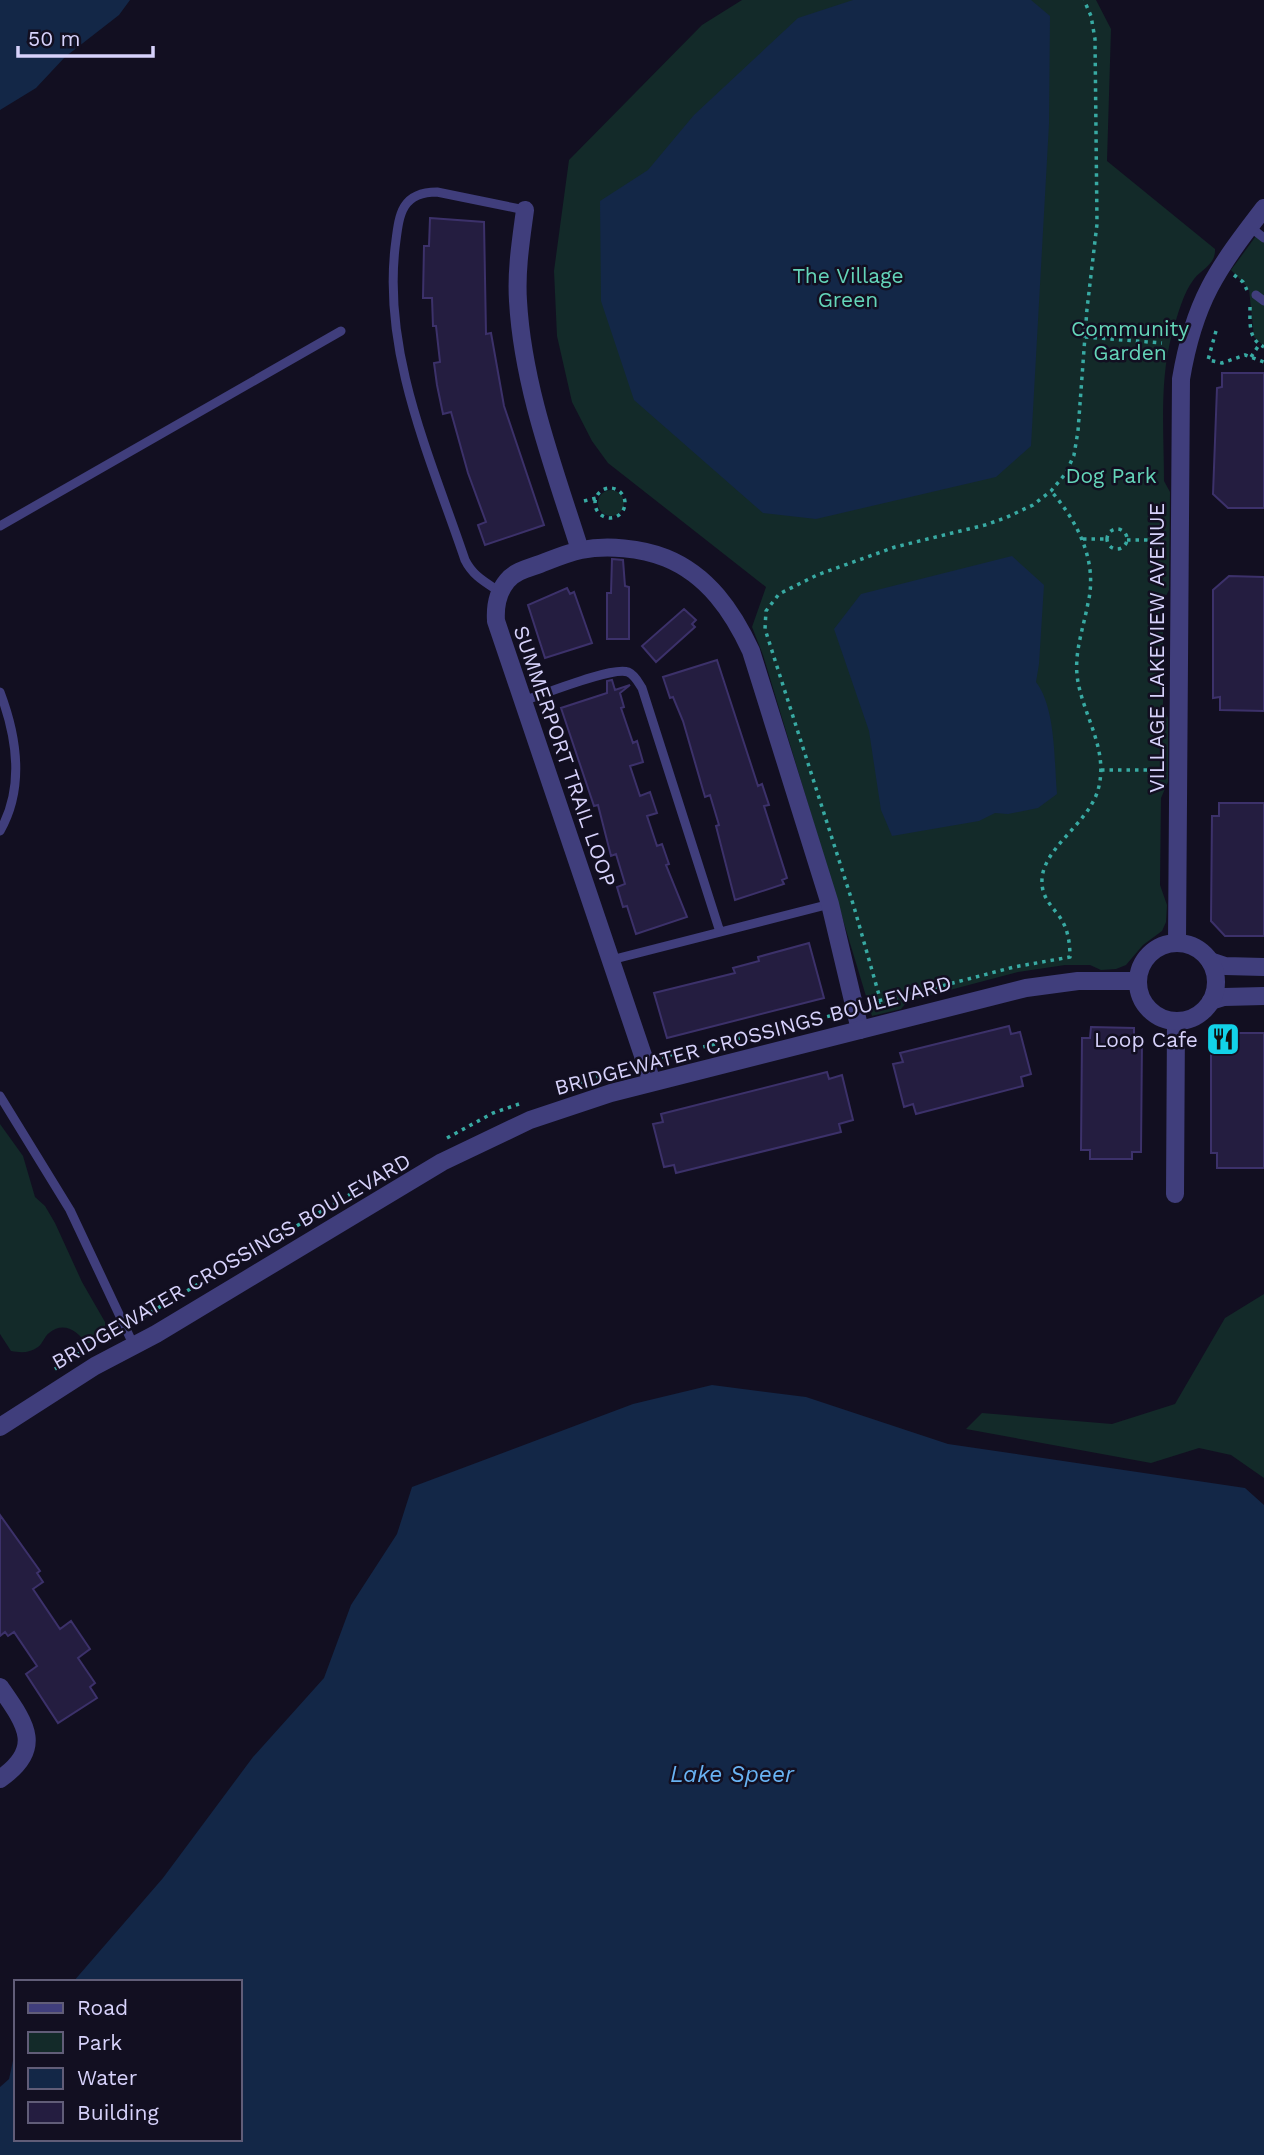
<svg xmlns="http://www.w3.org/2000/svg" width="1264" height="2155" font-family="'Work Sans',sans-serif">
<rect width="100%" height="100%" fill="#120f21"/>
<path fill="#132a29" d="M742,0h354l15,29 -4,132 108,88c1,15 -13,20 -21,30 -11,14 -17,38 -22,55 -13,48 -8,99 -8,147l6,11 -1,98 -6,12v105l5,11v64l-7,16 -1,87 7,20 -1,17 -4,9 -19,14 -17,20 -10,4 -15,1 -11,-5h-25l-47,7 -110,29 -7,8 -29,7 -109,-361 -11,-28 14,-40 -158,-124 -16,-22 -20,-39 -15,-66 -3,-65 15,-111 133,-135z
M1264,232v114l-10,-9 -5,-48 -18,-19 25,-34z
M598 503a13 13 0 1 1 26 0a13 13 0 1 1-26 0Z
M0,1124l23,32 12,41 10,9 10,17 27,59 23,40v12l-18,10c-10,-13 -23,-23 -38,-11 -5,4 -6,10 -11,14 -9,6 -16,6 -27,4l-11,-17z
M1264,1294v184l-33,-23 -32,-7 -48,15 -185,-34 16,-16 130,11 63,-20 50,-86z"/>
<path fill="#132747" d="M0,0h130l-11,15 -54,42 -29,31 -36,22z
M853,0h178l19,16 -1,108 -18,322 -35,31 -180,42 -53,-6 -129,-113 -33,-99 -1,-100 48,-31 46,-55 104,-97z
M1012,556l32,29 -5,79 -3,18c20,26 18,79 21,112l-19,14 -30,6 -13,-1 -16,8 -87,15 -11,-26 -12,-79 -35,-102 27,-35z
M712,1385l94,12 142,47 297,44 19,17v650h-1264v-68l9,-8 7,-32v92h224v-157h-167l90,-104 90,-121 71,-79 27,-73 46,-71 15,-47 221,-83z"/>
<path fill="#241d40" stroke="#3c316a" stroke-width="2" d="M430,218l54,4 2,112 5,-1 13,73 40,119 -59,20 -7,-20 8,-3 -18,-49 -17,-61 -8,2 -6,-29 -3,-22 6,-1 -4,-36h-3l-1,-28h-9l1,-52h5z
M1222,373h42v135h-36l-15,-14 4,-106 5,-1z
M612,559l11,1 2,26 4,1v52h-22v-46h4z
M1229,576l35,1v134l-44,-1v-13l-7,1v-108z
M567,588l3,6 4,-2 18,51 -47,15 -17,-53z
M684,609l12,11 -4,4 3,3 -39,35 -14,-16z
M717,660l41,126 4,-2 7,21 -5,1 23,72 -5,2 2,4 -49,16 -19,-74 3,-1 -9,-30 -5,2 -22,-76 -10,-24 -3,1 -7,-21z
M612,680l3,10 15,-5 -10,8 4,14 -3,1 12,35 4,-2 6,21 -13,4 10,30 10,-4 7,21 -10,3 10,30 5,-2 7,20 -3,1 21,52 -51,17 -9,-28 -4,1 -6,-20 8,-3 -9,-30 -5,2 -13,-51 -4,1 -33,-98 46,-15v-12z
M1219,803h45v133h-39l-14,-15 1,-105h7z
M809,943l15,55 -157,40 -13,-45 81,-20 -2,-5 26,-7 -1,-4z
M1009,1026l2,8 9,-2 11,42 -10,3 2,9 -107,28 -3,-10 -9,3 -11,-43 10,-2 -3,-9z
M1091,1027l43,1v10h8l-1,114h-9v7h-42v-9h-9l1,-112h8z
M1225,1033h39v135h-47v-15h-6v-107z
M827,1072l2,7 13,-4 11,45 -14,4 2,8 -165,41 -2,-8 -10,2 -11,-43 10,-2 -2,-8z
M0,1515l40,56 -3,2 6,9 -10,7 27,40 11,-8 19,28 -12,9 17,25 -5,4 7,11 -39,25 -32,-49 11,-8 -23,-34 -6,4 -3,-4 -5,4z"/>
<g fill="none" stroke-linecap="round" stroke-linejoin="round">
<path stroke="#38aaa3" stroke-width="3.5" stroke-dasharray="3.5 5" stroke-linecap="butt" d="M1234,275l9,7 4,8
M1250,307c0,16 -2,32 14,40
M1216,331l-8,29 14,3 23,-8 19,7
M1085,337l77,6
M1251,357l8,-12
M595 503a15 15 0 1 1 30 0a15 15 0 1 1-30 0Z
M584,501l12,-3
M1107 539a10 10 0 1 1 20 0a10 10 0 1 1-20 0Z
M1083,539h24
M1127,540h28
M1101,770h61
M881,1002l-27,-95 -89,-278 1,-18 13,-17 38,-19 78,-28 90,-22 20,-7 28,-13 18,-14 15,-18 8,-18 4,-24 9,-122 10,-85 -2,-185 -4,-23 -7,-16
M869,1005l145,-38 56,-10c0,-14 -2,-29 -11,-41 -9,-12 -18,-20 -17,-37 2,-32 46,-55 56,-89 11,-39 -13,-71 -20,-108 -5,-27 5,-52 10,-79 10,-41 -10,-81 -37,-112
M662,1057l176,-43
M572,1085l56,-19
M447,1138l46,-25 26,-9
M136,1321l240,-142
M55,1369l31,-20"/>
<path stroke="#403e7c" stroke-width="9" d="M1250,227l14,11
M1256,295l8,6
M0,526l341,-195
M500,592c-15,-10 -27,-16 -35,-32 -34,-101 -82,-204 -70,-312 4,-30 4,-56 42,-56l88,18
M0,692c17,45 25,95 0,139
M523,701c19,-6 89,-35 105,-29 7,3 10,10 14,16l78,244
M611,960l219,-56
M0,1096l70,114 64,136"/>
<path stroke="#403e7c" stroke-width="18" d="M525,210c-4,30 -9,60 -7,91 5,86 36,167 62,249
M1210,961l15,5 39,1
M1211,1001l13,-4 40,-1
M652,1082l-156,-461c-1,-15 1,-28 11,-40 8,-10 22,-13 33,-17 13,-5 27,-11 41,-14 26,-5 60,-2 85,8 42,17 67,54 85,93l79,253 30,126
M1175,1194l1,-173
M0,1687c25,36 45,61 0,92"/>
<path stroke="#403e7c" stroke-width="18" d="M1177,943l4,-564c13,-78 36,-110 83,-171
M1138 982a39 39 0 1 1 78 0a39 39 0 1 1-78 0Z
M0,1427l95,-61 61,-32 286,-172 88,-42 81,-27 415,-105 52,-7h60"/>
</g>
<defs>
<g id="restaurant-square" transform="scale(1.75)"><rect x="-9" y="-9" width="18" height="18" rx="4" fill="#12d2e8" stroke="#120f21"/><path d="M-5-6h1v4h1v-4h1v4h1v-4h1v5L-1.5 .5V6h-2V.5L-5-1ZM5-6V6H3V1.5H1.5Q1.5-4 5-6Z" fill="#111"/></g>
</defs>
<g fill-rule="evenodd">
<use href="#restaurant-square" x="1223" y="1039"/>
</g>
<g text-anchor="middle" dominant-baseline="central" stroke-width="5" stroke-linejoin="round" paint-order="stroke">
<g font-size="21" fill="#64d5b9" stroke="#120f21">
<text x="848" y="275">The Village<tspan x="848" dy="24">Green</tspan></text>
<text x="1130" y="328">Community<tspan x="1130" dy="24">Garden</tspan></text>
<text x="1111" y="475">Dog Park</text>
</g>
<g font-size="21" fill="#d7d2fb" stroke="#120f21">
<text transform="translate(1156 648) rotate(-90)">VILLAGE LAKEVIEW AVENUE</text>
<text transform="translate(565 756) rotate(71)">SUMMERPORT TRAIL LOOP</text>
<text transform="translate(753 1035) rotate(-15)">BRIDGEWATER CROSSINGS BOULEVARD</text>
<text transform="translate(231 1261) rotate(-30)">BRIDGEWATER CROSSINGS BOULEVARD</text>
</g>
<g font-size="21" fill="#d7d2fb" stroke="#120f21" text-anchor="end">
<text x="1198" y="1039">Loop Cafe</text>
</g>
<g font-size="23" font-style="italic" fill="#69b3f3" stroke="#120f21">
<text x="732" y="1774">Lake Speer</text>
</g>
</g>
<rect x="14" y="1980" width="228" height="161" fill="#120f21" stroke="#615d78" stroke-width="2"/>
<rect x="28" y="2003" width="35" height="10" fill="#403e7c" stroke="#615d78" stroke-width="2"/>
<text x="77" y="2015" font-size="21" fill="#d7d2fb">Road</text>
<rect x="28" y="2032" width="35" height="21" fill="#132a29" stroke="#615d78" stroke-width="2"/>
<text x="77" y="2050" font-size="21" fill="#d7d2fb">Park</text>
<rect x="28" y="2068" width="35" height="21" fill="#132747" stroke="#615d78" stroke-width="2"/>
<text x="77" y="2085" font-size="21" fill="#d7d2fb">Water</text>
<rect x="28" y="2102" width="35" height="21" fill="#241d40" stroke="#615d78" stroke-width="2"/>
<text x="77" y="2120" font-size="21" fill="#d7d2fb">Building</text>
<path d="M18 46v10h135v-10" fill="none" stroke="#d7d2fb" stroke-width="3.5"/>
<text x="28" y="46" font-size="21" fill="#d7d2fb" stroke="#120f21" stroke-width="5" paint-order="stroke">50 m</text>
</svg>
